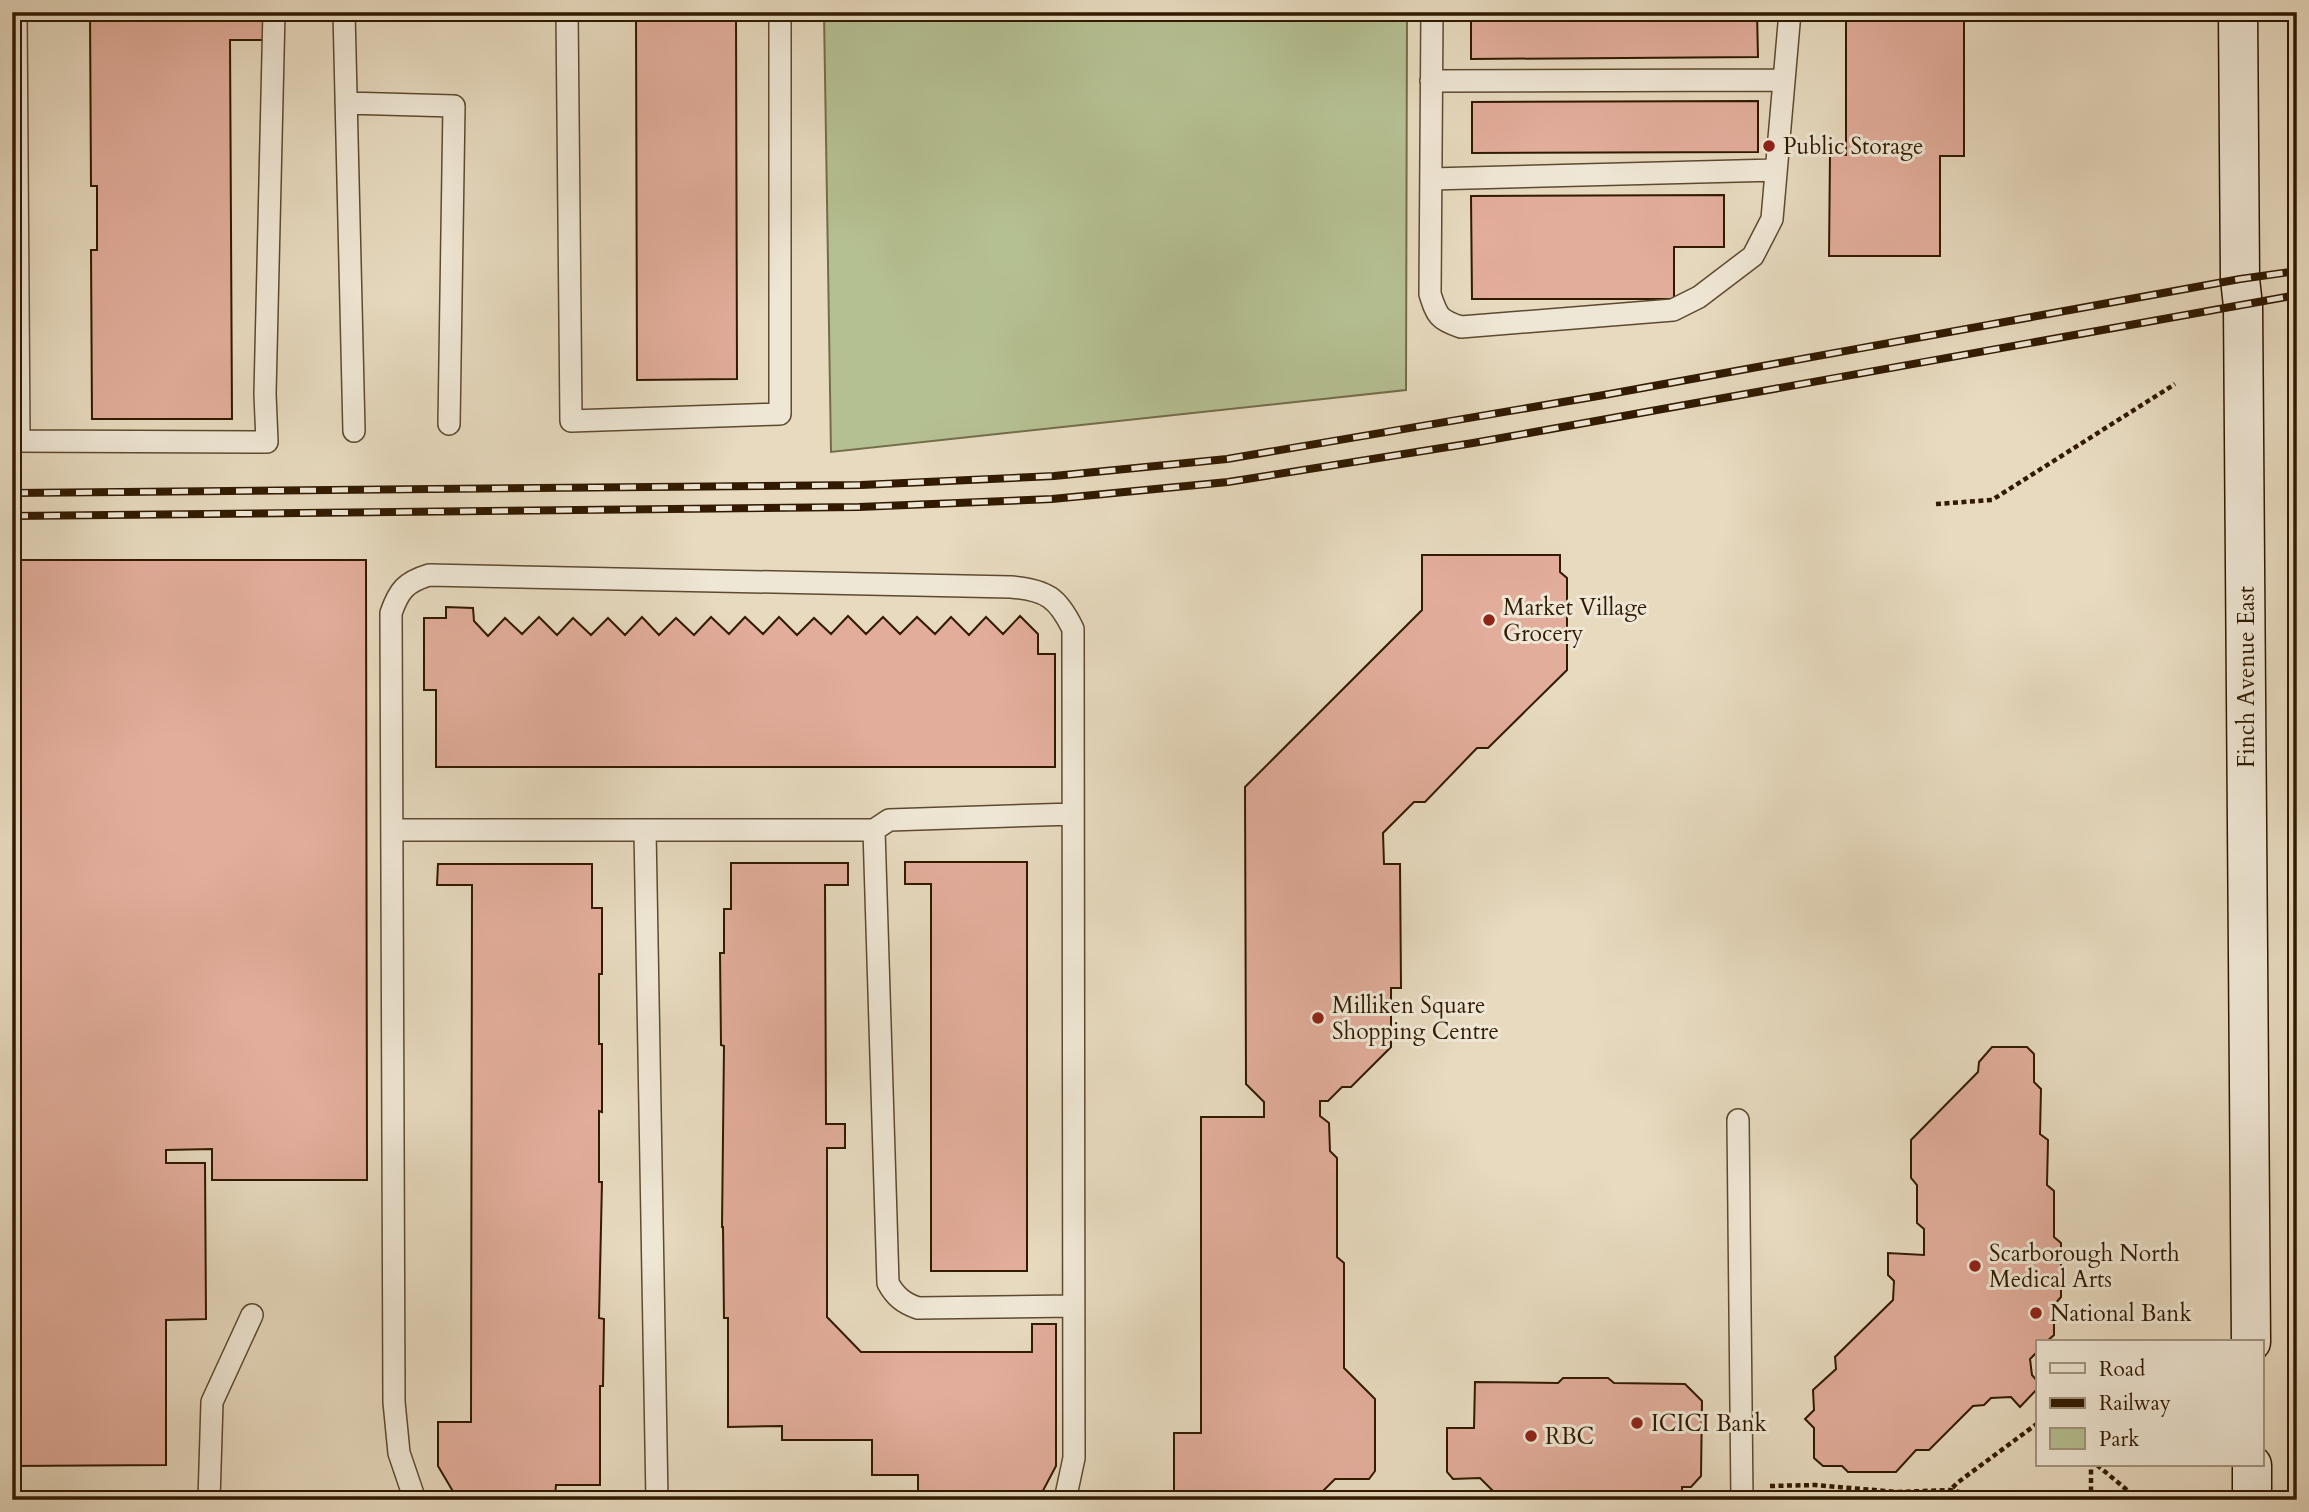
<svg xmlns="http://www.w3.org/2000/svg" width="2309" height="1512" font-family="Cardo,serif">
<rect width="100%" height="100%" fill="#e7dabf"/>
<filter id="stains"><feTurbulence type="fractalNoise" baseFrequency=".00286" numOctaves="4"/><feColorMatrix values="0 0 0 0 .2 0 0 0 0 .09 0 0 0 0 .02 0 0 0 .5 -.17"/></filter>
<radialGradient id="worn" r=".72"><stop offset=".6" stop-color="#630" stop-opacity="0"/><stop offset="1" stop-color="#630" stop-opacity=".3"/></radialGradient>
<path fill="#b5c092" stroke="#736d49" stroke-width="2" d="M824,12h583l-1,378 -575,62z"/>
<path fill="#e2ad9b" stroke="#311a00" stroke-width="2" d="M90,12h173v28h-33l2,379h-140l-1,-169h6v-64h-6z
M636,12h100l1,367 -100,1z
M1471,12h286l1,45 -287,2z
M1846,12h118v144h-24v100h-111l1,-102 16,1z
M1758,101v51l-286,1v-51z
M1724,195v52h-50v52h-202l-1,-103z
M1422,555h138v17l7,6v92l-79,78h-11l-52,54h-11l-31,31 1,31h16l1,124h-10v59l-40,40h-9l-14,14h-8v15l9,7 1,28 7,7v99l7,6v105l31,31v72l-6,8h-34l-21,21h-137l-3,-3v-64h27v-316h63v-15l-18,-18 -1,-297 177,-177z
M12,560h354l1,620h-155v-31l-46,1v13h39l1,156 -40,1v145l-154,1z
M446,607l27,1 1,13 14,15 17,-18 17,16 17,-17 18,18 16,-17 18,17 17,-17 17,17 17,-18 17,18 17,-17 18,17 17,-18 18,17 16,-17 18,17 16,-17 18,18 17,-17 17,16 17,-18 18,18 17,-17 17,17 17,-17 18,17 16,-17 18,18 17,-18 17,17 17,-18 18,18v20h17v113h-619v-77h-12v-72h22z
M905,862h122v409h-96v-387h-26z
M731,863h117v22h-23l1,239h19v24h-18v169l34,35h171v-28h24v142l-18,34h-74v-7h-46v-18h-46v-35h-90v-14l-54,1v-109h-4l-1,-91h-1l2,-181 -3,-1 -1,-92h4v-44h7z
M438,864h154v44h10v66h-3v70h3v68l-3,-1v71h3l-3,136 5,1 -1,67h-3v99h-44l-1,12 -97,3 -20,-34v-44h33l1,-537h-35z
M1992,1047h35l7,7v28l7,7 -1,45 8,6 -1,45 7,6v46l7,6v54l-7,8v30l-8,7h-8v9l-8,8 2,16 6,7v6l-18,19 -9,-10 -20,1 -7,7 -11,1 -44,44h-13l-20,22h-48l-6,-6h-19l-9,-8v-30l-9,-9 9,-9 -1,-20 23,-21 -1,-12 58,-57 1,-19 -6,-6v-22l36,2v-26l-7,-6v-38l-6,-7v-38l67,-68 1,-10z
M1563,1378h45l6,5 71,1 17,17 -1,75 -10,11h-9v9l-2,4h-178l-22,-22 -27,1 -6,-7v-44h27l1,-46 83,1z"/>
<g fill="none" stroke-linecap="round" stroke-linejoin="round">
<g stroke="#5e4a30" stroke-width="24">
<path id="lane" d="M16,12l3,429
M344,12l10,419
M567,12l4,409 209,-7v-402
M1432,12l-2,282c7,22 9,26 31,33l212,-17 26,-13 54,-41 19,-37 18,-207
M1431,81l353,-1
M346,103l108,3 -5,318
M1431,179l345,-9
M12,441l255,1 -2,-48 9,-382
M1073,814l-184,6 -15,10 14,453c7,13 15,20 30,25l155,-2
M392,830h482
M645,830l12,670
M1738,1120l4,380
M209,1500l3,-98 40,-87
M415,1500l-16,-47 -5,-51 -3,-789c8,-23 15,-31 38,-38l582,12c36,3 47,11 62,42l1,829 -9,42"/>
</g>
<g stroke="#311a00" stroke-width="41">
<path id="secondary" d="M2238,12l2,267 3,27 8,1036
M2252,1465v35"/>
</g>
<path stroke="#311a00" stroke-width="4.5" stroke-dasharray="5 3.5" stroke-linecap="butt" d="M1936,504l56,-4 183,-116
M2097,1465l42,35
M1770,1486l45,-1 82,7 53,-2 46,10
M1941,1500l16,-17 81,-60
M2091,1500v-35"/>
<use href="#lane" stroke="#efe7d5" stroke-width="21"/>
<use href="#secondary" stroke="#efe7d5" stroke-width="38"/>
<g stroke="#311a00" stroke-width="8">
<path id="rail" d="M12,493l849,-8 193,-9 173,-17 377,-64 636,-116 57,-8
M12,516l847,-9 193,-8 176,-17 245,-39 824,-148"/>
</g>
<use href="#rail" stroke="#efe7d5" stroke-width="5" stroke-dasharray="16" stroke-linecap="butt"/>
</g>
<g fill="#8f2418" stroke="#efe7d5" stroke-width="2.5">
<circle cx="1769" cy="146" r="7"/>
<circle cx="1489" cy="620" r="7"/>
<circle cx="1318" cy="1018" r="7"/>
<circle cx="1975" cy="1266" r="7"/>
<circle cx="2036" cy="1313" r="7"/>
<circle cx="1637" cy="1423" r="7"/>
<circle cx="1531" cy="1436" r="7"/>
</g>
<g text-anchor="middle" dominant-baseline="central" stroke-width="6" stroke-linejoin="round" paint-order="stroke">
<g font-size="23" fill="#311a00" stroke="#efe7d5" text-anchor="start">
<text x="1783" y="146">Public Storage</text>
<text x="1503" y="607">Market Village<tspan x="1503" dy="26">Grocery</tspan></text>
<text x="1332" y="1005">Milliken Square<tspan x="1332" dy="26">Shopping Centre</tspan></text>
<text x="1989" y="1253">Scarborough North<tspan x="1989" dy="26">Medical Arts</tspan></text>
<text x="2050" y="1313">National Bank</text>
<text x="1651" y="1423">ICICI Bank</text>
<text x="1545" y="1436">RBC</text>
</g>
<g font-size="23" fill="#311a00" stroke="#efe7d5">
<text transform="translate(2246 677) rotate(-90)">Finch Avenue East</text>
</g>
</g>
<rect width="2309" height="1512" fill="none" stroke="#e7dabf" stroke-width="42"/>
<rect x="14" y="14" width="2281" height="1484" fill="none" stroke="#311a00" stroke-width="3.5"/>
<rect x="21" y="21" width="2267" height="1470" fill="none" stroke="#311a00" stroke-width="2"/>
<rect x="2036" y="1340" width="228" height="126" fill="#efe7d5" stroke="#a39580" stroke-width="2"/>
<rect x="2050" y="1363" width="35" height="10" fill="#efe7d5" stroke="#a39580" stroke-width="2"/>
<text x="2099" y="1376" font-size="21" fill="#311a00">Road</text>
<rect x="2050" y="1398" width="35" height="10" fill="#311a00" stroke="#a39580" stroke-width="2"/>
<text x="2099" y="1410" font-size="21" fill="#311a00">Railway</text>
<rect x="2050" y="1428" width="35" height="21" fill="#b5c092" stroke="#a39580" stroke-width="2"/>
<text x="2099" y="1446" font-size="21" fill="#311a00">Park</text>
<rect width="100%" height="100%" filter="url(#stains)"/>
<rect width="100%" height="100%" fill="url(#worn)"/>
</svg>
